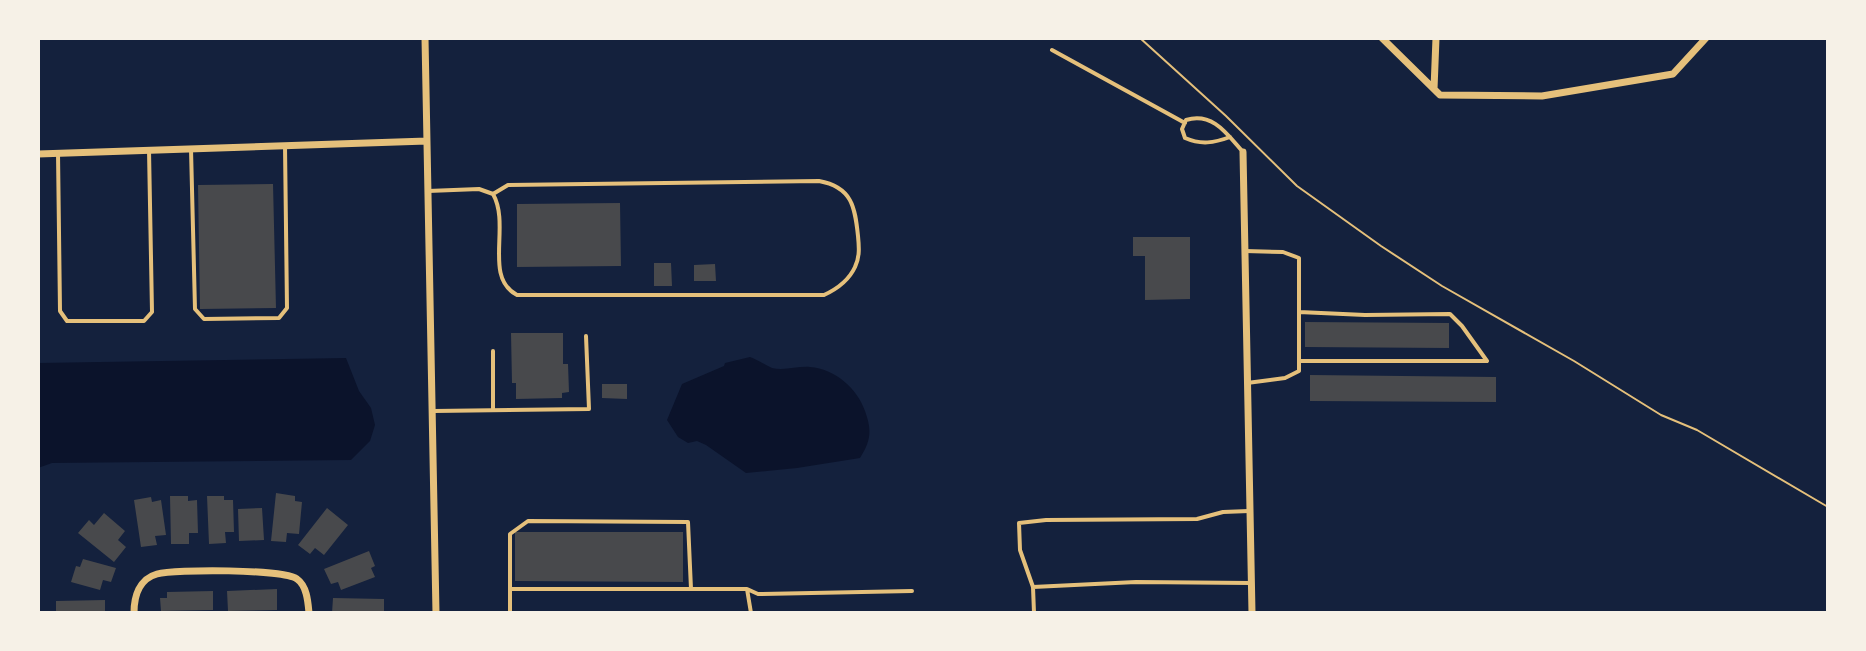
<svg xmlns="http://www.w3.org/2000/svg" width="1866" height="651" font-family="'Varela Round',sans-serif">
<rect width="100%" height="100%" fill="#14213d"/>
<path fill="#0b132b" d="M750,357c8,3 15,8 22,11 12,3 26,-2 38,-1 25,2 47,21 55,44 7,19 6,30 -5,47l-63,10 -51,5 -40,-28 -9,-4 -9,2 -10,-6 -11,-17 15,-36 42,-18 1,-3z
M346,358l13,33 12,17 4,17 -5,16 -19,19 -299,3 -14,5v-105z"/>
<path fill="#48494c" d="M273,184l3,124 -76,1 -2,-124z
M620,203l1,63 -104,1v-63z
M1133,237h57v62l-45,1v-44h-12z
M654,263h17l1,23h-18z
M715,264l1,17h-22v-16z
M1305,322l144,1v25l-144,-1z
M511,333h52v31h5l1,28 -7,1v5l-46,1v-16h-4z
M1310,375l186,2v25l-186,-1z
M602,384h25v15l-25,-1z
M276,493l19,3v5l7,1 -3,32 -12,-1 -1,9 -15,-1z
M170,496h18v5l9,-1 1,33h-9v11h-18z
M207,496h17v4h9l1,32h-9l1,11 -17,1z
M151,497l1,5 9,-2 5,35 -11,1 2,9 -16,2 -7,-47z
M262,508l2,32 -25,1 -1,-32z
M327,508l21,17 -24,30 -9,-7 -5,6 -12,-9z
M104,513l21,18 -7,9 8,7 -12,15 -36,-29 11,-13 5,5z
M515,532h168v50l-168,-1z
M369,551l6,15 -4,2 4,9 -34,13 -3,-8 -7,2 -7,-15z
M83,559l33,9 -5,14 -8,-2 -3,10 -29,-8 5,-16 4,1z
M277,589v21l-49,1 -1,-20z
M213,591v19l-52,1 -1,-13h7v-6z
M333,598l51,1v14h-52z
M105,600v13h-49v-12z"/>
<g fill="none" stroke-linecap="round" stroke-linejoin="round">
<path stroke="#e5c07b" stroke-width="2" d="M1140,38l86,78 71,70 84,60 61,40 132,75 87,54 36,15 131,77"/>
<path stroke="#e5c07b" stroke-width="4" d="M1052,50l133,73
M1230,137c-16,6 -29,8 -45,1l-3,-9 4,-9c27,-8 41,14 57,32
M191,149l4,160 9,10 75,-1 8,-10 -2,-162
M58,153l2,158 7,10h77l8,-9 -3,-162
M428,191l51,-2 14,5c18,32 -10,83 24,101h307c13,-6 25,-15 31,-28 5,-10 4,-21 3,-31 -3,-29 -6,-49 -39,-55l-311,4 -15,9
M1245,251l38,1 16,6v113l-14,7 -38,5
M1299,312l66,3 85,-1 12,12 25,35h-188
M493,351v59
M434,411l155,-2 -3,-73
M1033,587l-13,-37 -1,-27 27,-3 151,-1 26,-7 26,-1
M510,589h181l-3,-67 -160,-1 -18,13v79
M691,589h56l4,24
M747,589l11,5 154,-3
M1034,613l-1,-26 103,-5 115,1"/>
<path stroke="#e5c07b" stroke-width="7" d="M425,38l11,575
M1382,38l58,57 102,1 131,-22 33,-36
M1434,89l2,-51
M1243,152l9,461
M38,154l389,-13
M134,613c0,-16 5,-34 23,-39 18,-5 127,-5 140,5 10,7 11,23 12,34"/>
</g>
<rect width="1866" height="651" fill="none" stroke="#f6f1e7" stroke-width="80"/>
</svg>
